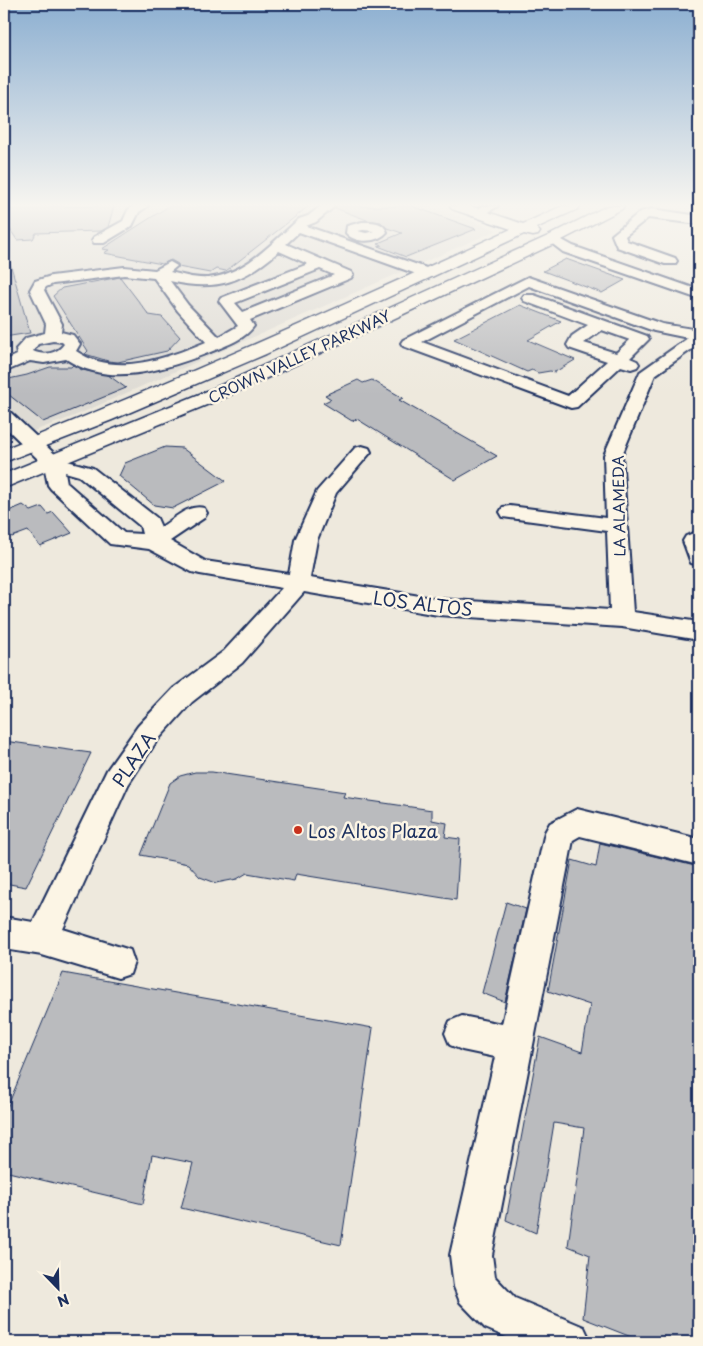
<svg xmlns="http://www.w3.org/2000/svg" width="703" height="1346" font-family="'Playpen Sans',sans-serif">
<rect width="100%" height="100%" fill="#eee9dd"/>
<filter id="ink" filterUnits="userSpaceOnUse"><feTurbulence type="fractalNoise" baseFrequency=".02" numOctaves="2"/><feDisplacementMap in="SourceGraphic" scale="10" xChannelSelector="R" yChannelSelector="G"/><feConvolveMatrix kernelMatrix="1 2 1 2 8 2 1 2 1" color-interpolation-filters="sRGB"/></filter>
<g filter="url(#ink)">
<path fill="#dedbd4" d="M4,206h426l67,24 -423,186 -70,26z"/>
<path fill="#babbbe" stroke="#1b2f5e" d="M4,206h110l-6,21 -7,4 -65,2 -3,6 -16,1 -13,-20z
M169,206h140l-83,65 -10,-2 -6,4 -32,-6v-3l-7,-4 -9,4 -58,-11 5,-3 -7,-1z
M337,206h75l64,23 -70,28 -28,-11 4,-1 -4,-2 24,-10 -15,-5 -6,-6 -14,-2 -32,-12z
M9,259l21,74 -26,4v-77z
M566,259l59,21 -23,13 -59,-22z
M120,277l29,38 13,2 18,20 -13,14 -49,11 -10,-1 -23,-7 3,-3 -35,-55 9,-8z
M520,305l41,16 -33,19 47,20 -20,12 -5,-1 -12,2 -6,-3 -5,2 -73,-33z
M73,365l9,5 26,5 18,13 -83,34 -39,-31v-11l23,-5 23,-8h21z
M358,380l5,3 9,-3 31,18 -4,2 98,56 -42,24 -98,-61 -5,2 -29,-18 8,-4 -6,-4z
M165,447l17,1 44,33 -53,27 -19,-3 -35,-29 6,-13z
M23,505l8,6 11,-4 6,7 5,-2 19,21 -32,13 -12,-15 -16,6 -8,-6v-18z
M4,741l87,12 -65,134 -22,-4z
M195,772h17l133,20 -2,5 89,13v10l15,3 -2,14 15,2 -4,61 -160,-26 -2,7 -47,-8 -10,6 -21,4 -16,-6 -12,-13 -47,-9 29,-72 10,-7z
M600,843l99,24v368l-1,46 -3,-2 -2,39 6,3v21h-55l-61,-24 7,-63 -22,-9 16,-118 -30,-5 -18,110 -30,-13 34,-183 42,15 8,-47 -42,-14 24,-131 24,7z
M506,902l20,7 -21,93 -23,-9z
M63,973l310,55 -32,217 -160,-37 12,-45 -41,-8 -9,49 -139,-33v-56z"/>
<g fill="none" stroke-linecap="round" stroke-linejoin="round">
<g stroke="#1b2f5e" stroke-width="4">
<path id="minor" d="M133,206h15l-9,6 -7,14 -28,17h-10l-2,-3 2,-3 29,-16 5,-11z
M321,206h14l-19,16 -10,4 126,44 2,3 -2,3h-10l-123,-44 -13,12 65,28 2,3 -2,3 -101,42 4,6c-11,15 -30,20 -46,27 -44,17 -99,35 -142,6l-22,4 -14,-2 -26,11v-11l13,-6 -1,-6 10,-11 19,-5 1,-9 -16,-34 5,-9 16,-5 73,-9 31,3 15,-8 7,4 -7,6c12,3 25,7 38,6 36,-3 65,-36 91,-59l9,-3zM279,251l29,13 -87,34 -2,3 19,25 -19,11 -31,-32 -18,-24c46,11 74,1 109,-30zM320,269l14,6 -91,37 -8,-9zM124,275l30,3 24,33 28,31c-40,16 -90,36 -130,9l4,-7 -7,-9 -12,-3 1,-8 -18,-34 2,-3 7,-3zM53,341l9,1 2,2c-7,10 -20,12 -31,7l5,-7z
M482,206h16l-17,10h-8l-2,-3z
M652,209l47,7v8l-51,-6 -23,18 2,5 48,17 2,3 -2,3h-10l-48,-17 -5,-12 28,-23z
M362,222c10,0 21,-1 25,10 -9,11 -32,12 -41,1l1,-7zM363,230l11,1 -8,2 -8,-2z
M553,235l20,11 126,44v9l-136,-47 -17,-13z
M528,277l134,47 37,6v14l-44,31 -33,80 11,157 66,10v18l-77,-13 -184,-12 -134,-23 -62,71 -50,39 -36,40 -28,43 -65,144 67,21 4,12 -4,12 -12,4 -76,-23 -38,-6v-32l29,5 74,-152 31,-44 36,-38 50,-37 58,-63 -82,-14 -8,-2 -43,-23 -39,-5 -59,-55 -3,-4 -4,-20 -40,-39v-15l6,1 50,47 33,9 64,50 4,9c13,-8 27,-23 43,-19l3,5 -3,5 -34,23 35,20 84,13 6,-34 22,-49 38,-43 7,-2 7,2 2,4 -35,41 -19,47 -7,38 128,21 172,11 -3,-79 -97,-13 -7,-1 -3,-5 3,-5 7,-1 96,12 -2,-63 36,-83 48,-34 -34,-7 -125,-45 -107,56 146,54 39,-35 -38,-13 -2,-3 5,-9 16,-11 -64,-24 -2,-3 2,-3h10l113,41 2,3 -19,19 7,3 2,3 -2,3 -6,2 -10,-3 -44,41 -6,1 -168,-62 -2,-3 2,-3zM602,330l28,10 -14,13 -32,-10zM65,472l14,4 61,50 2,8 -18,-1 -57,-50z
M699,531v34l-8,-2 -8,-22 3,-5z
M577,809l122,30v26l-119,-29 -7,4 -81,415 3,22 20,21 69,29 7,15h-73l-33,-14 -25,-26 -6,-15 -4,-32 45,-198 -33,-7 -12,-5 -5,-12 5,-12 12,-5 40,8 43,-192 5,-9z"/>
</g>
<g stroke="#1b2f5e" stroke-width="3">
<path id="major" d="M450,206h20l53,18 39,-18h18l-2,3 -42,19 4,4 -2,3 -5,1 -9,-2 -258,120 -154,66 -108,42v-13c172,-68 339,-143 507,-220l-59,-20z
M607,206h17l-2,3 -64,33 -332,155 -222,91v-14l208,-85 336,-153z"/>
</g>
<use href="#minor" fill="#fcf5e5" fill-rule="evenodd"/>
<use href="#major" fill="#fcf5e5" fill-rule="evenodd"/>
</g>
</g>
<linearGradient id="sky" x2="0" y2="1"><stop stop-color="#8cafd1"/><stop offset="0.52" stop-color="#f7f5f0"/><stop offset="1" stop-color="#f7f5f0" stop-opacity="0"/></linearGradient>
<rect width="703" height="394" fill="url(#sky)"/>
<circle fill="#c8321e" stroke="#fcf5e5" stroke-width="2" cx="298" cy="830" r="5"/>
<g text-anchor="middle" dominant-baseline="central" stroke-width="5" stroke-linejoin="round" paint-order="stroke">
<g font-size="15" fill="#1b2f5e" stroke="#fcf5e5">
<text transform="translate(299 356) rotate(-25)">CROWN VALLEY PARKWAY</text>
<text transform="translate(618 506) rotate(-91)">LA ALAMEDA</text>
</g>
<g font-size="18" fill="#1b2f5e" stroke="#fcf5e5">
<text transform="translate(423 603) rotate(7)">LOS ALTOS</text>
<text transform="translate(133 759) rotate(-56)">PLAZA</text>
</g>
<g font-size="18" fill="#1b2f5e" stroke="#fcf5e5" text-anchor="start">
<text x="308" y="830">Los Altos Plaza</text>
</g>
</g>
<rect width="703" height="1346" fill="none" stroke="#fcf5e5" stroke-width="20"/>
<rect x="10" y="10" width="683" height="1326" fill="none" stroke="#1b2f5e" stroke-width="2" filter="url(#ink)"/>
<g transform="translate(58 1288) rotate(157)" stroke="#fcf5e5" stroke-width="4" paint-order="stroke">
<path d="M0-4L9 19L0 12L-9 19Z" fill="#1b2f5e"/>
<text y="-8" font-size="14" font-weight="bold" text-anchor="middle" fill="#1b2f5e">N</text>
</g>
</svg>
